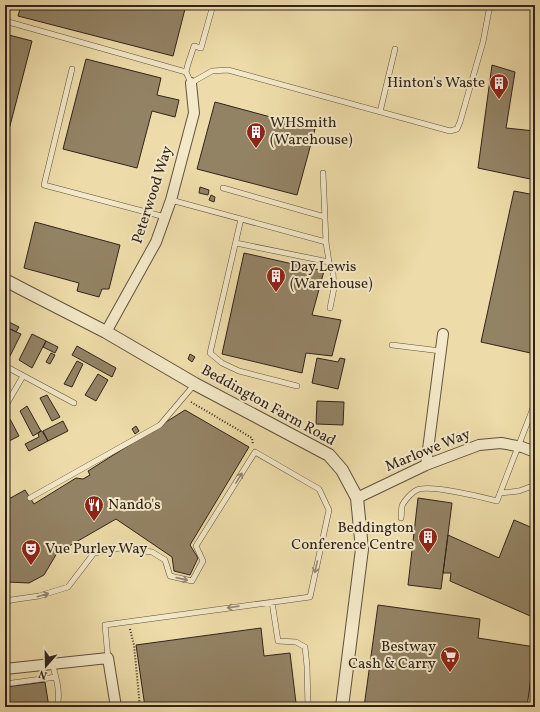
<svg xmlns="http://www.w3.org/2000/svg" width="540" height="712" font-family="Vollkorn,serif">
<rect width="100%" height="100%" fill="#eddca9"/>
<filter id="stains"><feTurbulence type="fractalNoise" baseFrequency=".005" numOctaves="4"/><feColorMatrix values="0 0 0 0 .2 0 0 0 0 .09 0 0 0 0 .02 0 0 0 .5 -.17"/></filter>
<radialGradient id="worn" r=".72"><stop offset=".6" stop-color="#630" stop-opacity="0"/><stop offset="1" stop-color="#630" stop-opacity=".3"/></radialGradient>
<path fill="#938365" stroke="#31231c" d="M21,5h165l-13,51 -155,-40z
M5,34l27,7 -27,104z
M86,59l75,19 -4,17 22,5 -4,17 -23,-6 -15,57 -74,-19z
M492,65l23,7 -9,56 29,3v49l-57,-12z
M215,102l100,27 -18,66 -100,-26z
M200,187l9,3 -1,5 -9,-2z
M514,191l21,4v159l-54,-12z
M211,195l4,2 -1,5 -5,-2z
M35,222l85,23 -11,44h-7l-3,8 -22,-6 2,-8 -55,-15z
M244,253l80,18 -12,44 29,5 -9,36 -26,-3 -4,20 -80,-19z
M7,321l12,6 -3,5 -11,-6z
M10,329l11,5 -11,22 -5,-3v-15z
M32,334l14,7 -14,27 -13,-8z
M46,341l12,6 -3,6 -12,-6z
M77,346l39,22 -4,9 -40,-22z
M51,353l4,2 -5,9 -4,-2z
M190,354l5,3 -3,5 -4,-3z
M317,358l21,4 2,-4 5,1 -7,30 -26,-6z
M77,361l6,3 -11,23 -8,-3z
M98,374l10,6 -12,21 -11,-6z
M47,395l13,22 -8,4 -12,-23z
M317,401l27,1 -1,23 -27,-1z
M27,406l14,25 -8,5 -13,-25z
M185,410l64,37 -59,98 8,13 -8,17 -16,-4 -2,-14 -56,-38 -59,34 -13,22 -15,8 -21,-1 -3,2v-83l20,-11 9,14 42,-26 7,1 7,-4 -2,-4z
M10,419l9,17 -10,5 -4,-7v-12z
M63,421l5,10 -20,10 -5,-10z
M136,426l3,5 -4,3 -3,-5z
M41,431h1l6,10 -19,10 -4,-7 14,-7 -1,-4z
M418,498l34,5 -11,86 -33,-4z
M514,520l21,9v89l-85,-37 1,-8h-8l5,-38 51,23z
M378,605l102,14 -2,19 57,9 -8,60h-163z
M261,628l3,28 26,-3 6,50 -19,3v1h-132l-9,-62z
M45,682l4,25h-44v-20z"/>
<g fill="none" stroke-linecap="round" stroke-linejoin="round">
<g stroke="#60513f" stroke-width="6">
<path id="service" d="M5,21l181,51 5,11 21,-12 16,-1 222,61 7,-2 3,-7 23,-80 7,-37
M72,69l-28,116 121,32
M186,72l2,-8 6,-18 7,2 12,-43
M380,112l15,-63
M323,173l3,69 3,20 4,11 1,15 -4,20
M223,188l102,29
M171,200l155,42
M241,219l-31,134 12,10 17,8 58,15
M236,243l93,19
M392,345l49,6
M5,366l69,37
M5,407l18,-31
M500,493l19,-2 16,-6
M30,498l130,-73 34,-40
M401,518c1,-4 0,-9 1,-12 2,-5 10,-14 15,-16 11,-6 65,7 80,11l38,-98
M272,602l6,39 18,1 9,5 2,19 1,41
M5,603l6,-3 28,-4 29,-9 26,-34 26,-5 32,4 13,8 5,16 22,5 11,-20 -7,-15 59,-94 64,37 10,21 -19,87 -205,28 3,33
M52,663c4,14 9,30 5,44
M5,684l51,-7"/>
</g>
<g stroke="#60513f" stroke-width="12">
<path id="minor" d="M106,332l50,-90 15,-42 23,-87 -3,-30
M426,465l17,-131
M357,498l69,-33 53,-20 22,-2 21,4 13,5
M5,669l103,-11 8,49"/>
</g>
<g stroke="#60513f" stroke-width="14">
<path id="tertiary" d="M5,280l19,10 82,42 89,52 134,71 13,15 15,28 5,51 -20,158"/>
</g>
<path stroke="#31231c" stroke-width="2" stroke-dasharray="1 2" stroke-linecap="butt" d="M191,402l61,36 1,7
M130,629l4,16 6,62"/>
<use href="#service" stroke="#f3e8c7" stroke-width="5"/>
<use href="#minor" stroke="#f3e8c7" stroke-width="10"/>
<use href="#tertiary" stroke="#f3e8c7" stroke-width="12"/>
</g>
<defs><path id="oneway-shaft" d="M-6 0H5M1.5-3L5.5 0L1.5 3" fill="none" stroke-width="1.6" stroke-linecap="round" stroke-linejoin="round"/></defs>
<g stroke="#928672">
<use href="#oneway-shaft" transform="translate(239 478) rotate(-58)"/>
<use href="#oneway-shaft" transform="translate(316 567) rotate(103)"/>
<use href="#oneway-shaft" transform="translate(182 579) rotate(13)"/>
<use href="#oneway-shaft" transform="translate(43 595) rotate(-16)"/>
<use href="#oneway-shaft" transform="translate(233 607) rotate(172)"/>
</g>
<defs>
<g id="building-pin" transform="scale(1)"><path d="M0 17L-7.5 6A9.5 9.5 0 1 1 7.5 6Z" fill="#8f2418" stroke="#f3e8c7"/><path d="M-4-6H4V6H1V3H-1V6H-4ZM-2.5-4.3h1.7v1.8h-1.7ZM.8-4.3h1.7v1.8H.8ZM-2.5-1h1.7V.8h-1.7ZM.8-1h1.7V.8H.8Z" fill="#fff"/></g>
<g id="restaurant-pin" transform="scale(1)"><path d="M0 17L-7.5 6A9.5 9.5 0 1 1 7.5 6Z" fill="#8f2418" stroke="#f3e8c7"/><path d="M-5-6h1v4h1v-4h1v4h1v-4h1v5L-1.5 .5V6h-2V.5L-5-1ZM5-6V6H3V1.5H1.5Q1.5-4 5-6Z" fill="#fff"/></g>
<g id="theatre-pin" transform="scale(1)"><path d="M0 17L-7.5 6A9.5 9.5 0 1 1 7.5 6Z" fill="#8f2418" stroke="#f3e8c7"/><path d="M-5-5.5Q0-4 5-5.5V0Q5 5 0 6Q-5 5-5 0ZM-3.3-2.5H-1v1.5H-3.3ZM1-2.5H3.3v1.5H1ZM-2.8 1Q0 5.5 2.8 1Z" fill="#fff"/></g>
<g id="supermarket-pin" transform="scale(1)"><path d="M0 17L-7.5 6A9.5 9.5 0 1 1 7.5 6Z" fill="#8f2418" stroke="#f3e8c7"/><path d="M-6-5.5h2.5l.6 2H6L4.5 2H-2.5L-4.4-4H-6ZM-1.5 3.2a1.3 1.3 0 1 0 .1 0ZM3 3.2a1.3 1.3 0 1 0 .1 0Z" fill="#fff"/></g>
</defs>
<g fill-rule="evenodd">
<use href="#building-pin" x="499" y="83"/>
<use href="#building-pin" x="256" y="132"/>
<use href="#building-pin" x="276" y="276"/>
<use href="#restaurant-pin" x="94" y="505"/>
<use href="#building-pin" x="428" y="537"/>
<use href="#theatre-pin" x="31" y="549"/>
<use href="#supermarket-pin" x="450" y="656"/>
</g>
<g text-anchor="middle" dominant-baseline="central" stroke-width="4" stroke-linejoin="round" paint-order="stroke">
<g font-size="15" fill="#31231c" stroke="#f3e8c7" text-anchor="start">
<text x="485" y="83" text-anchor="end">Hinton's Waste</text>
<text x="270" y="123">WHSmith<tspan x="270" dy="17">(Warehouse)</tspan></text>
<text x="290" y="267">Day Lewis<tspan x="290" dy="17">(Warehouse)</tspan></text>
<text x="108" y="505">Nando's</text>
<text x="414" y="528" text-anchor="end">Beddington<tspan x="414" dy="17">Conference Centre</tspan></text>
<text x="45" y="549">Vue Purley Way</text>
<text x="436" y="647" text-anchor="end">Bestway<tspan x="436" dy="17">Cash &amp; Carry</tspan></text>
</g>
<g font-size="15" fill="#31231c" stroke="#f3e8c7">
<text transform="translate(153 195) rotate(-72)">Peterwood Way</text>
<text transform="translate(268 406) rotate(29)">Beddington Farm Road</text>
<text transform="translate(428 451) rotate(-22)">Marlowe Way</text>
</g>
</g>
<rect width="540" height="712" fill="none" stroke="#eddca9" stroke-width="20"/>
<rect x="6" y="6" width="528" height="700" fill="none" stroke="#31231c" stroke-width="2"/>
<rect x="10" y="10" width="520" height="692" fill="none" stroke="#31231c"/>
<g transform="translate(46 666) rotate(200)" stroke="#f3e8c7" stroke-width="3" paint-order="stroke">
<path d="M0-3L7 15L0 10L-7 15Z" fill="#31231c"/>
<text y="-6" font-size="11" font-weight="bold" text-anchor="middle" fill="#31231c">N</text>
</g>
<rect width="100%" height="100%" filter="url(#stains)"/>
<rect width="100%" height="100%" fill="url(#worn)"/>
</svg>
